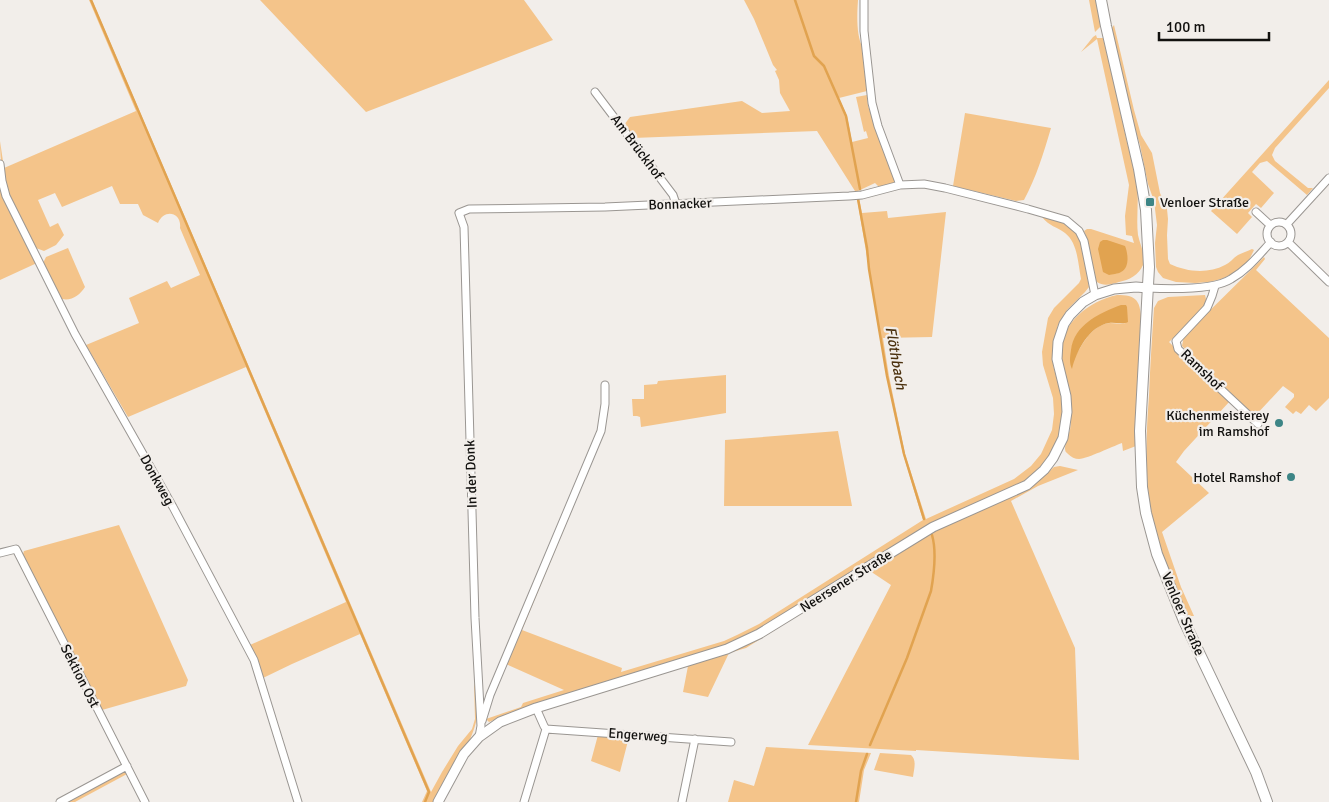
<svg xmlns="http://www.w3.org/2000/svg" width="1329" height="802" font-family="Signika,sans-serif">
<rect width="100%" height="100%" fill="#f2eeea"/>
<path fill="#f4c48a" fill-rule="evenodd" d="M89,0h3l339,792 11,-20 16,-26 14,-17 3,-10 -1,-37c3,12 5,28 2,40 -6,25 -28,57 -42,80h-12l5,-11 -67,-157 -68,30 -29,14 -5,-18 -8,-15 96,-43 -100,-235 -118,50 -42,-72 53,-22 -10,-25 38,-17 4,7 29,-13 -20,-47c2,-16 -16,-20 -22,-5l-15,-8 -5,-11h-18l-8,-18 -50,21 -7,-14 -17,7 12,27 8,-4 6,12 -8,10 -12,6 -8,-3c-8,-15 -18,-30 -25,-45 -8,-20 -11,-41 -11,-62l4,27 132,-57z
M260,0h264l29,40 -187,72z
M744,0h114c-1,14 -2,36 5,48l4,43 -28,7 8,18 5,26 16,-4 -2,-7 -2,1 -8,-35 11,-2 1,11 28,76 -17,5 -4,-4 -17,8h-3l-38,-60 -184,7 -9,-13 6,-8 112,-16 20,12 28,-2 -10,-18 -1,-13 -4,-9 2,-1 -4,-5 -19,-46z
M1089,0h8l4,26 -6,6z
M1114,25l20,85 7,25 11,18 8,40 7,16 1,10 -1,16 1,24 2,5c17,8 38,10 55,1 5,-2 8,-7 13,-10 4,-2 10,-4 14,-6l2,1 -5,10 -4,5 -12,9 -12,5 -12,3 -14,1 -19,-1 -13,-4 -5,-6 -2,-5 -1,-24 2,-18 -3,-24 -6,-17 -8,-39 -12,-39 -17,-77z
M1096,35l1,3h6c8,33 16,66 23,100 4,16 8,32 11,48 2,16 -1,33 1,49 2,10 8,20 5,30 -4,10 -14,15 -24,17 -7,2 -15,5 -22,0 -8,-8 -6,-38 -13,-51l3,-2h4l43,14 -2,-7 -6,-1 -1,-19 4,-31 -32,-146 -16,13 12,-15z
M1329,80v8l-54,60 -3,7 3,6 33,27h5l-6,7 -40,-34 -7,2 -8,9 22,21 -13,15 -5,-4 -8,9 4,4 -15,17 -26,-23z
M965,113l86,15c-7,24 -15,50 -27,72l-8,1 -63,-15z
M0,187l1,6 36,70 -37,17z
M857,198h2l3,15 25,-2 1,7 58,-6 -14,125 -49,1 6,38 16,78 21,65 88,-40 17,-13 10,-12 11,-24 2,-16 -1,-16 -10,-33 -1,-13 6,-34 6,-10 25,-25 2,-4c-3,-15 -3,-36 -16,-46 -9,-7 -15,-6 -23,-16l17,4 10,5 7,7 5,8 8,46 -4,5 -18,18 -9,15 -5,19v21l7,26 2,15 1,7 -3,20 -11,24 -8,11 -18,15 -80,35 -202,123 -50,16 -168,51 -34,14 -3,-3 35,-12 2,-4 41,-13 -58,-26 15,-39 59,-134 -58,139 100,38 -1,4 103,-31 13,-6 22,-11 164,-104 -20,-66 -16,-78z
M68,248l17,39c-5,8 -13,14 -23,12l-19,-36 3,-6z
M1264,257l1,2 -9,11 73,68v60l-13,13 -7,-6 -8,9 -5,-3 -3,3 -8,-7 9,-10v-3l-11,-8 -28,30 -73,-70 2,-10z
M1117,295c8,0 17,0 21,8 8,14 -1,80 -2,100 0,14 0,28 0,43l-13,5 -1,-8c-11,4 -33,15 -43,16 -4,0 -8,-2 -11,-5 -2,-2 -3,-2 -3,-6 0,-6 3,-12 5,-18 1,-7 1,-13 1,-19 0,-19 -8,-35 -10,-53 -3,-33 27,-57 56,-63zM1093,318l33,6c-6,0 -11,-1 -16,-1 -19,2 -28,22 -36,36z
M1205,295l2,8 -16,18 -22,21 61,59 -46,50 -8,11 33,31 -47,39 19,55 13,29h-6c-16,-35 -32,-71 -38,-109 -5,-37 -4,-74 -1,-111 1,-29 3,-58 5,-88l4,-7 10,-4z
M726,375v38l-85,14 -1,-10 -3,-1h-4l-1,-17h12v-14l13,-1 1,-3z
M838,431l14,75h-128l1,-66z
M1060,466l18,4 -40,16 -27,15 64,147 4,112 -163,-10v1l-108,-6 83,-160 -21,-14 -124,77 -17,5 -21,44 -25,-5 5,-26 -136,42 34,-12 143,-44 203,-122 89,-37 11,-6 22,-20z
M119,525l69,155 -2,6 -84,24 -80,-153 2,-6z
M598,735l31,2 -9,35 -29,-11z
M766,747l105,6 -7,17 -5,32h-131l6,-22 20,6z
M880,753l31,2c6,5 3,14 2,22l-39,-7z
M126,771l1,3 -52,28h-7z"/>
<path fill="#e1a350" d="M1103,240h4l18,6c3,7 5,22 -4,26 -3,2 -9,2 -12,3l-6,-3 -5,-23 2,-7z
M1121,305h5l1,2 1,15c-6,3 -13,0 -19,1 -20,3 -33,29 -37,46 -3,-6 -2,-12 -1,-19 3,-25 28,-37 50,-45z"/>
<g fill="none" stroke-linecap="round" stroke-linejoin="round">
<path stroke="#e1a350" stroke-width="2.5" d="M91,0l338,792 -4,10
M795,0l19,56 10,10 22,50 14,73
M858,199l9,49 2,21 18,107 17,78 20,65
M870,745l37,-87 24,-67c3,-17 6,-39 1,-56
M856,802l5,-31 6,-17"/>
<g stroke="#9a9692" stroke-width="9">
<path id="minor" d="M864,0v31l8,72 6,23 22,59
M595,92l78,103 3,9
M0,164l2,17 4,15 69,138 98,173 81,153 44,142
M1256,212l14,13
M1267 234a12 12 0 1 1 24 0a12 12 0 1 1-24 0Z
M1287,224l42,-46
M1288,242l41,40
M1215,286l-3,10 -5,12 -31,33 2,8 80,75
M1148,288c21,1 66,2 83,-9 16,-9 27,-23 40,-37
M0,553l16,-4 129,253
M536,708l8,18 2,3 185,13
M482,721l8,-26 111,-264 4,-27v-19
M479,737l2,-11 -6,-108 -11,-391 -5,-14 10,-4 136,-2 244,-11 13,-1 38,-10 24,-1 21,4 83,21 38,11 13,11 5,10 11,54
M60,802l67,-36
M524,802l22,-73
M682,802l13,-63"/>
</g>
<g stroke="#9a9692" stroke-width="11">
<path id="tertiary" d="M438,802l26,-48 15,-17 21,-15 36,-14 191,-59 32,-15 174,-107 94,-42 17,-15 9,-12 10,-20 4,-26 -1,-16 -9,-37 1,-17 6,-18 6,-9 13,-13 12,-7 19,-6 22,-2 12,1"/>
</g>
<g stroke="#9a9692" stroke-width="12">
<path id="secondary" d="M1101,0l5,26 33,143 7,41 3,57 -9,164 2,56 4,26 11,41 27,67 72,151 11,30"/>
</g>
<use href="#minor" stroke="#fff" stroke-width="7"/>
<use href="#tertiary" stroke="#fff" stroke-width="9"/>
<use href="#secondary" stroke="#fff" stroke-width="10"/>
</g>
<g fill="#3d8586" stroke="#f2eeea" stroke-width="2">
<rect x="1145" y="197" width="10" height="10" rx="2.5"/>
<circle cx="1279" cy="423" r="5"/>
<circle cx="1291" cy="477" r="5"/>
</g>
<g text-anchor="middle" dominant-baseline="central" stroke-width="4.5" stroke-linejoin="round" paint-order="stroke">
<g font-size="14" fill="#12110f" stroke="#f2eeea">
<text transform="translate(637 147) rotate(53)">Am Brückhof</text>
<text transform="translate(680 204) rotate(-2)">Bonnacker</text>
<text transform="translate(1202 370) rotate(44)">Ramshof</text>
<text transform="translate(471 474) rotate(-92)">In der Donk</text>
<text transform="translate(157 480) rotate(61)">Donkweg</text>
<text transform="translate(846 581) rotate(-32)">Neersener Straße</text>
<text transform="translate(1183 614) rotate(67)">Venloer Straße</text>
<text transform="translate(80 676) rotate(63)">Sektion Ost</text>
<text transform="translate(638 735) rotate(4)">Engerweg</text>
</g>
<g font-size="14" fill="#12110f" stroke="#f2eeea" text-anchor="end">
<text x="1160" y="202" text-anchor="start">Venloer Straße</text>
<text x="1269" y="415">Küchenmeisterey<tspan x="1269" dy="16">im Ramshof</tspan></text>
<text x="1281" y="477">Hotel Ramshof</text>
</g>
<g font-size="15" font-style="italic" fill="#4b310e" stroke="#f2eeea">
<text transform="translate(896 358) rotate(80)">Flöthbach</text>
</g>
</g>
<path d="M1159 32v8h110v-8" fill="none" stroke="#12110f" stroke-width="2.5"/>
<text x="1166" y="32" font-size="15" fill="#12110f" stroke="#f2eeea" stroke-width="4" paint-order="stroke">100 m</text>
</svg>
